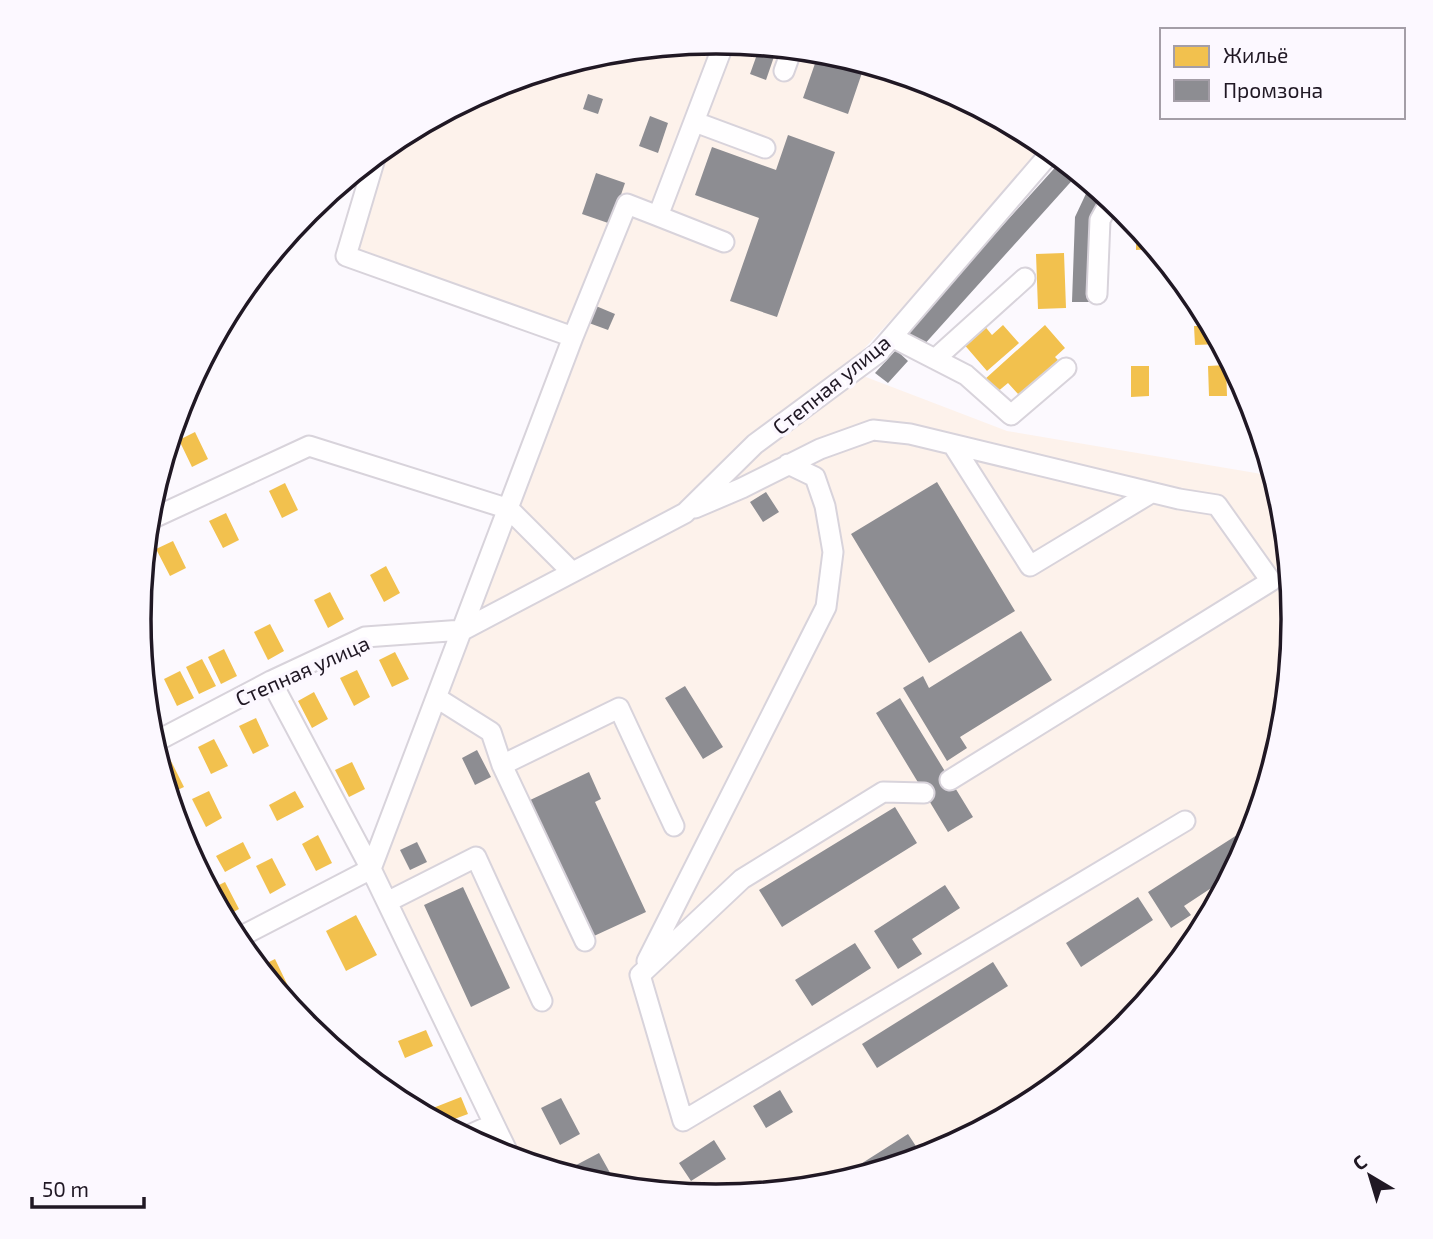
<svg xmlns="http://www.w3.org/2000/svg" width="1433" height="1239" font-family="'Exo 2',sans-serif">
<rect width="100%" height="100%" fill="#fcf9fe"/>
<path fill="#fdf2eb" d="M717,42l113,11 108,33 105,58 5,8 -203,217 162,62 267,45 9,31 11,113 -11,113 -33,108 -54,100 -71,87 -88,72 -100,53 -108,33 -113,11 -113,-11 -89,-27 -139,-291 203,-533 -225,-85 30,-101 13,-10 100,-53 108,-33z"/>
<path fill="#f2c14e" d="M1136,224l18,23v2l-18,1z
M1064,253l2,55 -28,1 -2,-55z
M983,324l9,11 11,-10 16,18 -32,28 -25,-29z
M1045,325l20,23 -10,9 3,3 -39,35 -11,-12 -12,10 -12,-13z
M1194,326h17l10,18 -26,1z
M1226,365l1,31h-18l-1,-30z
M1131,366h18v30l-18,1z
M195,432l13,27 -16,8 -13,-27z
M285,483l13,27 -16,8 -13,-27z
M226,513l13,27 -16,8 -14,-27z
M173,541l13,27 -16,8 -14,-27z
M386,566l14,27 -16,9 -14,-27z
M330,592l14,27 -16,9 -14,-28z
M270,624l14,27 -16,9 -14,-28z
M224,649l13,27 -16,8 -13,-27z
M395,652l14,27 -17,8 -13,-27z
M202,659l14,27 -17,8 -13,-27z
M357,670l13,27 -16,9 -14,-28z
M180,671l14,27 -17,8 -13,-27z
M314,692l14,27 -16,9 -14,-27z
M147,699l9,17 -7,4z
M256,718l13,28 -16,8 -14,-28z
M214,739l14,27 -17,8 -13,-27z
M170,759l14,28 -15,7 -9,-29z
M352,762l13,27 -16,8 -14,-27z
M209,791l13,27 -16,9 -14,-28z
M295,791l9,16 -27,14 -8,-16z
M318,835l14,28 -16,8 -14,-27z
M243,842l8,16 -26,14 -9,-16z
M272,858l14,27 -16,9 -14,-28z
M225,882l14,27 -15,8 -15,-27z
M356,915l21,40 -31,16 -20,-40z
M275,959l13,27 -10,5 -19,-24z
M426,1030l7,16 -28,12 -7,-17z
M461,1097l7,17 -27,10 -2,-1 -6,-15z"/>
<path fill="#8d8d92" d="M760,46l17,2 -11,32 -16,-6z
M819,52l11,1 35,11 -17,50 -45,-16z
M588,94l15,5 -5,15 -15,-5z
M650,116l18,7 -10,30 -19,-7z
M788,135l47,17 -58,165 -47,-16 29,-83 -64,-23 17,-48 64,23z
M1061,161l16,14 -155,172 -16,-15z
M596,173l29,10 -14,41 -29,-10z
M1091,183l12,11 -12,24 -2,84h-17l3,-85z
M596,306l19,8 -7,16 -19,-7z
M896,350l12,11 -20,22 -13,-10z
M937,482l78,129 -86,52 -78,-129z
M766,492l13,20 -16,10 -13,-20z
M1021,631l31,49 -92,57 7,11 -20,13 -44,-73 20,-12 6,12z
M685,686l38,61 -20,12 -38,-61z
M900,698l73,119 -25,15 -72,-119z
M477,750l14,27 -16,8 -13,-27z
M589,772l12,27 -6,3 51,110 -52,24 -52,-110 -4,2 -12,-26z
M895,807l22,36 -135,84 -23,-37z
M1237,835l8,14 -14,26 -47,31 7,9 -20,13 -23,-36z
M417,842l10,20 -17,8 -10,-20z
M945,885l15,23 -48,31 10,15 -24,15 -24,-38z
M463,887l47,101 -39,19 -47,-102z
M1138,897l15,23 -72,47 -15,-24z
M855,943l16,25 -59,38 -17,-26z
M993,962l15,24 -131,82 -15,-24z
M780,1090l13,22 -27,16 -13,-22z
M561,1098l19,36 -20,11 -19,-37z
M908,1134l15,23 -97,29z
M714,1140l12,19 -35,22 -12,-18z
M599,1153l19,34 -15,-1 -11,-4 -3,-5 -6,3 -22,-7z"/>
<g fill="none" stroke-linecap="round" stroke-linejoin="round">
<g stroke="#d8d3db" stroke-width="23">
<path id="minor" d="M784,71l8,-22
M695,122l70,26
M658,216l66,26
M1097,294l3,-74 11,-20
M573,337l54,-133 31,12 66,-173
M892,337l74,38 45,40 55,-47
M935,359l90,-81
M953,445l77,121 121,-73
M695,508l47,-20 78,-39 53,-19 37,4 269,65 38,6 54,76 -321,199
M149,520l160,-74 200,63 63,63
M271,681l100,188 123,255
M437,698l54,34 11,33 83,176
M153,743l118,-62 94,-44 98,-7 222,-117 70,-69 123,-91 174,-202
M502,765l117,-57 55,118
M924,793l-41,-1 -141,87 -102,96 43,146 502,-300
M387,902l89,-45 66,144
M236,939l135,-70 202,-532 -227,-81 30,-101
M647,961l179,-354 7,-55 -8,-46 -10,-29 -27,-13
M465,1137l29,-13 16,33"/>
</g>
<use href="#minor" stroke="#fffeff" stroke-width="19"/>
</g>
<g text-anchor="middle" dominant-baseline="central" stroke-width="7" stroke-linejoin="round" paint-order="stroke">
<g font-size="21" fill="#201824" stroke="#fcf8ff">
<text transform="translate(831 384) rotate(-39)">Степная улица</text>
<text transform="translate(302 670) rotate(-24)">Степная улица</text>
</g>
</g>
<path d="M0 0H1433V1239H0ZM151 619a565 565 0 1 1 1130 0a565 565 0 1 1-1130 0Z" fill="#fcf8ff" fill-rule="evenodd"/>
<path fill="none" stroke="#201824" stroke-width="3.5" d="M151 619a565 565 0 1 1 1130 0a565 565 0 1 1-1130 0Z"/>
<rect x="1160" y="28" width="245" height="91" fill="#fcf8ff" stroke="#a49ea7" stroke-width="2"/>
<rect x="1174" y="46" width="35" height="21" fill="#f2c14e" stroke="#a49ea7" stroke-width="2"/>
<text x="1223" y="63" font-size="21" fill="#201824">Жильё</text>
<rect x="1174" y="80" width="35" height="21" fill="#8d8d92" stroke="#a49ea7" stroke-width="2"/>
<text x="1223" y="98" font-size="21" fill="#201824">Промзона</text>
<g transform="translate(1370 1176) rotate(322)" stroke="#fcf8ff" stroke-width="5" paint-order="stroke">
<path d="M0-5L12 26L0 18L-12 26Z" fill="#201824"/>
<text y="-10" font-size="19" font-weight="bold" text-anchor="middle" fill="#201824">С</text>
</g>
<path d="M32 1197v10h112v-10" fill="none" stroke="#201824" stroke-width="3.5"/>
<text x="42" y="1197" font-size="21" fill="#201824" stroke="#fcf8ff" stroke-width="5" paint-order="stroke">50 m</text>
</svg>
